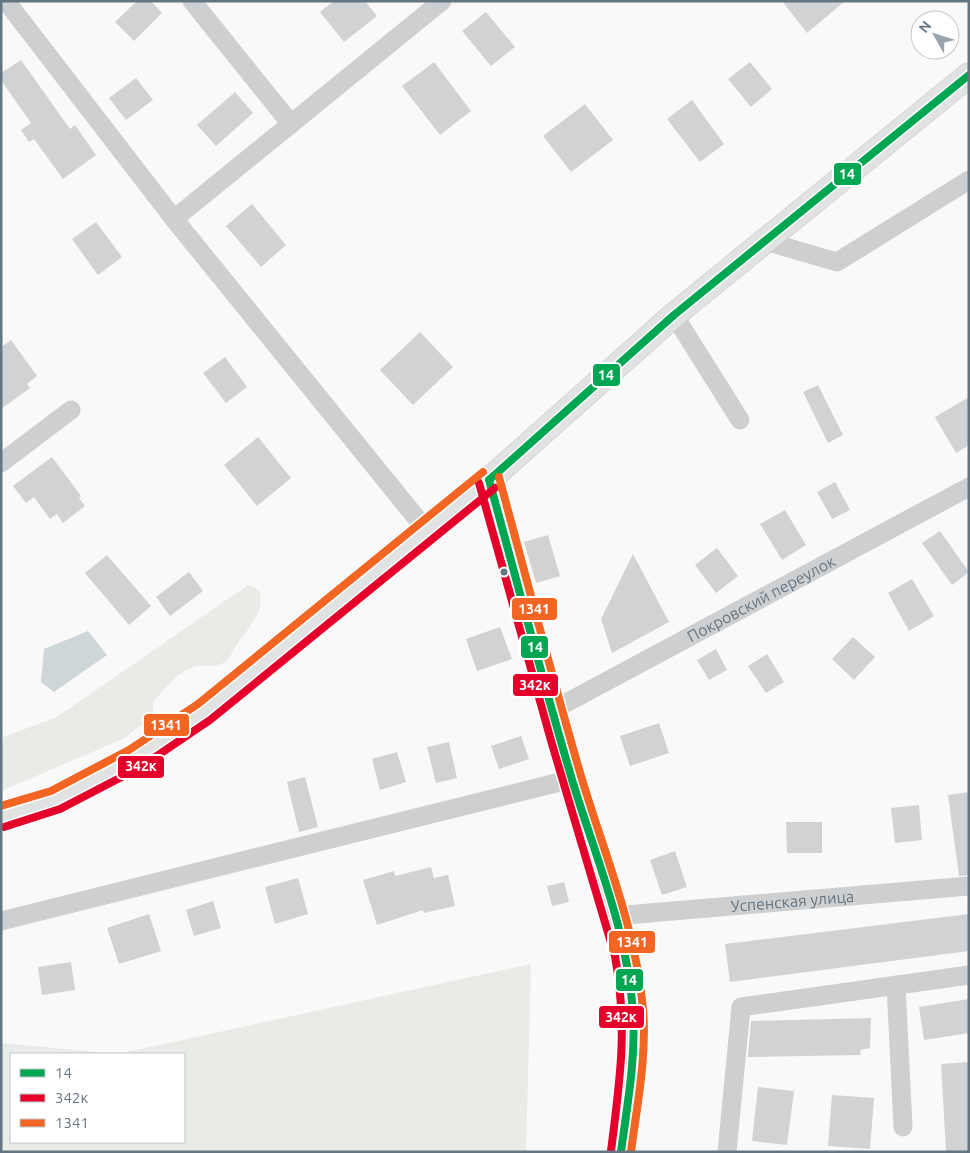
<svg xmlns="http://www.w3.org/2000/svg" width="970" height="1153" font-family="Ubuntu,sans-serif">
<rect width="100%" height="100%" fill="#f9f9f9"/>
<path fill="#e8ebe6" fill-rule="evenodd" d="M248,585l11,5c8,20 -11,38 -22,54 -3,5 -6,12 -10,16 -10,10 -25,3 -37,8 -15,7 -26,22 -37,34v10l-6,9 -24,18 -122,52v-53l56,-21z
M531,964l-5,188h-525v-109l117,11zM11,1054h173v88h-173z"/>
<path fill="#ced6d9" d="M88,631l19,24 -53,37 -13,-10 3,-33z"/>
<path fill="#d0d2d3" d="M137,1h14l11,12 -28,28 -19,-19z
M334,1h31l12,15 -33,26 -24,-30z
M782,1h63l-38,32z
M486,12l29,35 -24,19 -29,-35z
M21,60l49,69 5,-4 21,30 -33,24 -29,-40 -5,3 -8,-12 10,-7 -30,-43v-7z
M434,62l37,49 -31,24 -38,-49z
M750,62l22,27 -21,18 -23,-28z
M136,78l17,22 -27,20 -17,-22z
M235,92l18,21 -37,33 -19,-21z
M692,100l32,44 -24,18 -33,-43z
M585,104l28,36 -42,32 -28,-36z
M252,204l34,41 -25,22 -35,-41z
M96,222l26,35 -24,18 -26,-36z
M420,332l33,35 -40,38 -33,-35z
M11,340l26,36 -10,8 3,4 -29,21v-62z
M225,357l22,30 -21,16 -23,-30z
M818,385l25,50 -15,8 -25,-51z
M969,397v48l-13,8 -21,-36z
M258,437l33,41 -34,28 -33,-41z
M52,457l29,39 -2,2 6,8 -22,17 -6,-9 -7,5 -16,-22 -8,6 -13,-17z
M835,482l15,28 -18,9 -15,-27z
M785,510l21,35 -24,15 -22,-36z
M940,531l29,41 -17,13 -30,-42z
M548,535l12,41 -24,7 -12,-41z
M717,548l21,28 -22,17 -21,-28z
M633,554l36,68 -57,31 -11,-34z
M107,555l44,51 -22,19 -44,-52z
M189,572l14,19 -33,25 -14,-19z
M912,579l22,37 -25,15 -21,-38z
M500,627l12,32 -35,12 -11,-32z
M853,637l22,20 -21,23 -22,-21z
M716,649l11,21 -18,10 -12,-20z
M767,654l17,28 -18,11 -18,-27z
M659,723l10,30 -39,13 -10,-30z
M521,736l8,23 -30,10 -8,-23z
M449,742l8,36 -21,5 -9,-36z
M397,752l9,30 -26,8 -8,-31z
M305,777l13,50 -19,5 -12,-50z
M969,792v83l-10,1 -11,-81z
M919,805l3,35 -27,3 -4,-35z
M786,822h36v31h-35z
M675,851l12,36 -25,8 -12,-35z
M431,867l3,11 14,-3 7,31 -31,7 -1,-3 -46,15 -14,-45 31,-9 1,5z
M298,878l10,36 -33,10 -10,-37z
M564,882l5,20 -17,4 -5,-20z
M213,901l8,27 -27,8 -8,-26z
M149,914l12,37 -42,13 -12,-36z
M969,914v37l-239,31 -5,-38z
M71,962l4,28 -33,5 -4,-28z
M969,999v34l-45,7 -5,-33z
M871,1018l-1,30 -10,2 1,5 -113,2 3,-36z
M969,1062v90h-23l-5,-88z
M758,1087l36,4 -7,54 -35,-4z
M832,1095l42,3 -4,51 -42,-3z"/>
<g fill="none" stroke-linecap="round" stroke-linejoin="round">
<g stroke="#d5d6d7" stroke-width="26">
<path id="major" d="M1,817l54,-17 79,-41 70,-47 285,-232 185,-165 295,-240"/>
</g>
<g stroke="#cecfd0" stroke-width="19">
<path d="M6,1l168,218 253,312"/>
<path d="M192,1l99,123"/>
<path d="M174,219l268,-218"/>
<path d="M765,241l72,21 132,-82"/>
<path d="M674,315l66,105"/>
<path d="M1,463l70,-53"/>
<path d="M489,480c28,99 54,199 83,299 21,74 57,157 61,233 3,46 -7,94 -12,140"/>
<path id="s1" d="M553,710l416,-223"/>
<path id="s2" d="M614,916l355,-30"/>
<path d="M1,921l571,-142"/>
<path d="M896,985l7,142"/>
<path d="M727,1152l14,-145 228,-32"/>
</g>
<use href="#major" stroke="#e1e2e2" stroke-width="24"/>
<g stroke="#fff" stroke-width="11">
<path id="bus-1" d="M489,480c28,101 54,202 84,303 23,75 55,150 60,230 3,46 -6,93 -12,139
M489,480l185,-165 295,-240"/>
</g>
<g stroke="#fff" stroke-width="11">
<path id="bus-2" d="M479,483l73,261 63,212c13,73 5,123 -4,195
M4,827l56,-18 79,-41 71,-48 285,-232"/>
</g>
<g stroke="#fff" stroke-width="11">
<path id="bus-3" d="M499,477c27,100 53,200 82,299 23,77 55,152 62,233 4,48 -6,96 -12,143
M1,806l50,-15 78,-41 69,-46 285,-232"/>
</g>
<use href="#bus-1" stroke="#00a651" stroke-width="8"/>
<use href="#bus-2" stroke="#e4002b" stroke-width="8"/>
<use href="#bus-3" stroke="#f26522" stroke-width="8"/>
</g>
<circle fill="#657683" stroke="#fff" stroke-width="2" cx="504" cy="572" r="4.5"/>
<g text-anchor="middle" dominant-baseline="central" stroke-width="5" stroke-linejoin="round" paint-order="stroke">
<g font-size="16" fill="#657683" stroke="#fff">
<text stroke="none"><textPath href="#s1" startOffset="236">Покровский переулок</textPath></text>
<text stroke="none"><textPath href="#s2" startOffset="179">Успенская улица</textPath></text>
</g>
</g>
<g stroke="#fff" stroke-width="2">
<rect x="833" y="162" width="29" height="24" rx="5" fill="#00a651"/>
<rect x="592" y="363" width="29" height="24" rx="5" fill="#00a651"/>
<rect x="511" y="597" width="47" height="24" rx="5" fill="#f26522"/>
<rect x="520" y="635" width="29" height="24" rx="5" fill="#00a651"/>
<rect x="512" y="673" width="47" height="24" rx="5" fill="#e4002b"/>
<rect x="143" y="713" width="47" height="24" rx="5" fill="#f26522"/>
<rect x="117" y="755" width="48" height="24" rx="5" fill="#e4002b"/>
<rect x="608" y="930" width="48" height="24" rx="5" fill="#f26522"/>
<rect x="615" y="968" width="29" height="24" rx="5" fill="#00a651"/>
<rect x="598" y="1005" width="47" height="24" rx="5" fill="#e4002b"/>
</g>
<g font-size="14" text-anchor="middle" font-weight="bold" fill="#fff">
<text x="847" y="179">14</text>
<text x="606" y="380">14</text>
<text x="534" y="614">1341</text>
<text x="535" y="652">14</text>
<text x="535" y="690">342к</text>
<text x="166" y="730">1341</text>
<text x="141" y="771">342к</text>
<text x="632" y="947">1341</text>
<text x="629" y="985">14</text>
<text x="621" y="1022">342к</text>
</g>
<rect width="970" height="1153" fill="none" stroke="#657683" stroke-width="5"/>
<rect x="10" y="1053" width="175" height="90" fill="#ffffff" stroke="#c1c8cd"/>
<rect x="20" y="1069" width="25" height="8" fill="#00a651" stroke="#c1c8cd"/>
<text x="55" y="1078" font-size="15" fill="#657683">14</text>
<rect x="20" y="1094" width="25" height="8" fill="#e4002b" stroke="#c1c8cd"/>
<text x="55" y="1103" font-size="15" fill="#657683">342к</text>
<rect x="20" y="1119" width="25" height="8" fill="#f26522" stroke="#c1c8cd"/>
<text x="55" y="1128" font-size="15" fill="#657683">1341</text>
<g transform="translate(935 35) rotate(309)"><circle r="24" fill="#ffffff" stroke="#c1c8cd"/>
<path d="M0-4L9 19L0 12L-9 19Z" fill="#99a4ac"/>
<text y="-8" font-size="14" font-weight="bold" text-anchor="middle" fill="#657683">N</text>
</g>
</svg>
